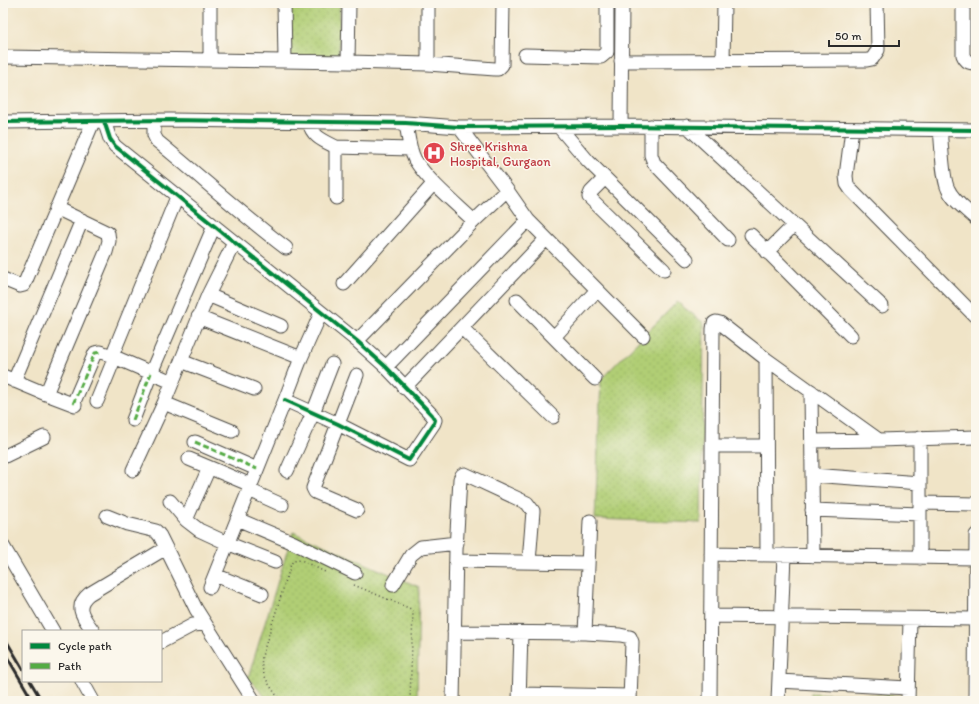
<svg xmlns="http://www.w3.org/2000/svg" width="979" height="704" font-family="Itim,sans-serif">
<defs>
<pattern id="park-dots" width="8" height="8" patternUnits="userSpaceOnUse"><rect width="8" height="8" fill="#b0ce75"/><path d="M2 2h.1M6 6h.1" fill="none" stroke="#98b165" stroke-width="1.8" stroke-linecap="round"/></pattern>
</defs>
<rect width="100%" height="100%" fill="#fbf7ec"/>
<filter id="ink" filterUnits="userSpaceOnUse"><feTurbulence type="fractalNoise" baseFrequency=".025" numOctaves="2"/><feDisplacementMap in="SourceGraphic" scale="8" xChannelSelector="R" yChannelSelector="G"/><feConvolveMatrix kernelMatrix="1 2 1 2 8 2 1 2 1" color-interpolation-filters="sRGB"/></filter>
<filter id="wash" filterUnits="userSpaceOnUse"><feTurbulence type="fractalNoise" baseFrequency=".012" numOctaves="4" result="noise"/><feDisplacementMap in="SourceGraphic" scale="16" xChannelSelector="R" yChannelSelector="G"/><feGaussianBlur stdDeviation="0.9" result="paint"/><feColorMatrix in="noise" values="0 0 0 0 0 0 0 0 0 0 0 0 0 0 0 0 0 1.4 0 .05"/><feComposite in="paint" operator="in"/></filter>
<g filter="url(#wash)">
<rect width="100%" height="100%" fill="#f0e4c7"/>
<path fill="url(#park-dots)" stroke="#6e7c50" d="M287,3h53l-1,54h-53z
M677,302l27,21 -3,200 -106,-4 6,-140z
M293,532l126,55 -2,114h-148l-21,-23z
M811,693l91,3v5h-92z"/>
</g>
<g filter="url(#ink)">
<g fill="none" stroke-linecap="round" stroke-linejoin="round">
<g stroke="#494742" stroke-width="15">
<path id="minor" d="M210,3v57
M284,3l1,58
M963,3v52c3,7 6,8 13,8
M525,55l76,2 6,-5v-49
M3,57l345,5 80,2 67,5h3l4,-4 1,-62
M621,61l246,-1 5,-1 6,-9 -1,-47
M723,61l1,-58
M348,62l1,-59
M428,64v-61
M154,120v15l3,6c43,35 84,73 129,107
M104,121l6,18 5,7 242,195 29,26 46,48 3,5 -1,3 -25,37 -71,-36 -53,-24
M3,122l167,-2 236,3 53,4 162,-1 355,4
M309,122c3,15 15,19 27,25v51
M406,123c2,12 3,26 9,37 14,22 40,43 59,61
M621,126l1,-123
M651,126v29l3,8 74,77
M687,126l195,180
M459,127l48,63 21,30 115,116
M559,127l29,34 99,98
M852,129l-6,47 1,8 4,6 125,127
M940,130c2,14 2,47 8,59 5,12 19,21 28,30
M336,147l75,2
M605,178l-14,14 -2,5 75,73
M751,235l100,101
M767,252l27,-27
M3,279l17,7 4,-1 69,-163
M344,284l90,-101
M208,295l73,31
M517,300l78,79
M198,317l103,41
M462,328l91,89
M554,337l42,-46
M357,341l117,-120 33,-31
M766,359l1,196
M181,361l73,28
M386,367l142,-147
M357,375l-44,113 2,4 42,18
M3,376l43,18 60,-142 3,-11 -1,-8 -52,-25
M14,381l68,-161
M172,382l-60,-26 65,-159
M404,388l142,-149
M811,391l2,165
M46,394l29,11
M97,401l18,-44
M164,403l68,28
M73,404l22,-51 6,-1 11,4
M133,420l18,-47 63,-147
M812,441l67,-1 97,-3
M195,442l62,27
M712,446h54
M3,457l41,-20
M189,459l62,26
M133,470l31,-67 44,-108 26,-52
M287,471l26,-58 19,-49
M812,475l108,8
M249,490l33,15
M170,501l16,19 13,10 28,13 48,19
M920,503l56,1
M812,510l108,4
M107,516l20,8 29,7 4,5 36,73 58,92
M237,519l57,24 61,30
M186,520l23,-52
M3,546l50,85
M711,554l264,4
M920,558v-120
M456,561l132,2
M215,575l47,19
M393,585l18,-30 10,-8 36,-4
M210,587l75,-187 16,-42 20,-45
M711,616l264,3
M93,631c-9,-13 -20,-24 -4,-37l77,-46
M454,632l131,1 35,2 10,2 2,5 -2,59
M585,633l5,-112
M161,642l32,-17 12,-1
M82,681l11,20
M779,681l129,7
M520,694l110,2
M453,701l3,-151 4,-71 2,-4 3,-1 62,29 6,8 -4,51
M519,701l2,-68
M710,701l3,-372 1,-6 2,-1 4,1 46,36 113,81
M778,701l6,-146
M908,701l2,-82
M975,701l1,-166"/>
</g>
<path stroke="#494742" stroke-width="1.5" stroke-dasharray="1 3" stroke-linecap="butt" d="M354,585l57,24 2,3 -3,89
M281,701c-10,-13 -22,-28 -19,-45l29,-92 2,-3 8,-1 26,13"/>
<use href="#minor" stroke="#fff" stroke-width="13"/>
<path stroke="#2b2b2b" stroke-width="3" d="M3,635l20,34
M3,650l30,51
M30,681l12,20"/>
<path stroke="#54ab44" stroke-width="3" stroke-dasharray="6 3" stroke-linecap="butt" d="M73,404l22,-51 6,-1
M133,420l18,-47
M195,442l62,27"/>
<g stroke="#fbf7ec" stroke-width="6">
<path id="cycleway" d="M104,121l6,18 5,7 242,195 29,26 46,48 3,5 -1,3 -25,37 -71,-36 -53,-24
M3,122l167,-2 236,3 53,4 162,-1 355,4"/>
</g>
<use href="#cycleway" stroke="#00873e" stroke-width="4"/>
</g>
</g>
<defs>
<g id="hospital-disc" transform="scale(1.15)"><circle r="9.5" fill="#e0444e" stroke="#fbf7ec"/><path d="M-5-5h3v3.5h4V-5h3V5h-3V1.5h-4V5h-3Z" fill="#fff"/></g>
</defs>
<g fill-rule="evenodd">
<use href="#hospital-disc" x="434" y="153"/>
</g>
<g text-anchor="middle" dominant-baseline="central" stroke-width="3" stroke-linejoin="round" paint-order="stroke">
<g font-size="13" fill="#be3a42" stroke="#fbf7ec" text-anchor="start">
<text x="450" y="146">Shree Krishna<tspan x="450" dy="15">Hospital, Gurgaon</tspan></text>
</g>
</g>
<rect width="979" height="704" fill="none" stroke="#fbf7ec" stroke-width="16"/>
<rect x="22" y="630" width="140" height="52" fill="#fbf7ec" stroke="#a8a59f"/>
<rect x="30" y="643" width="20" height="6" fill="#00873e" stroke="#a8a59f"/>
<text x="58" y="650" font-size="12" fill="#2b2b2b">Cycle path</text>
<rect x="30" y="663" width="20" height="6" fill="#54ab44" stroke="#a8a59f"/>
<text x="58" y="670" font-size="12" fill="#2b2b2b">Path</text>
<path d="M829 40v6h70v-6" fill="none" stroke="#2b2b2b" stroke-width="2"/>
<text x="835" y="40" font-size="12" fill="#2b2b2b" stroke="#fbf7ec" stroke-width="3" paint-order="stroke">50 m</text>
</svg>
